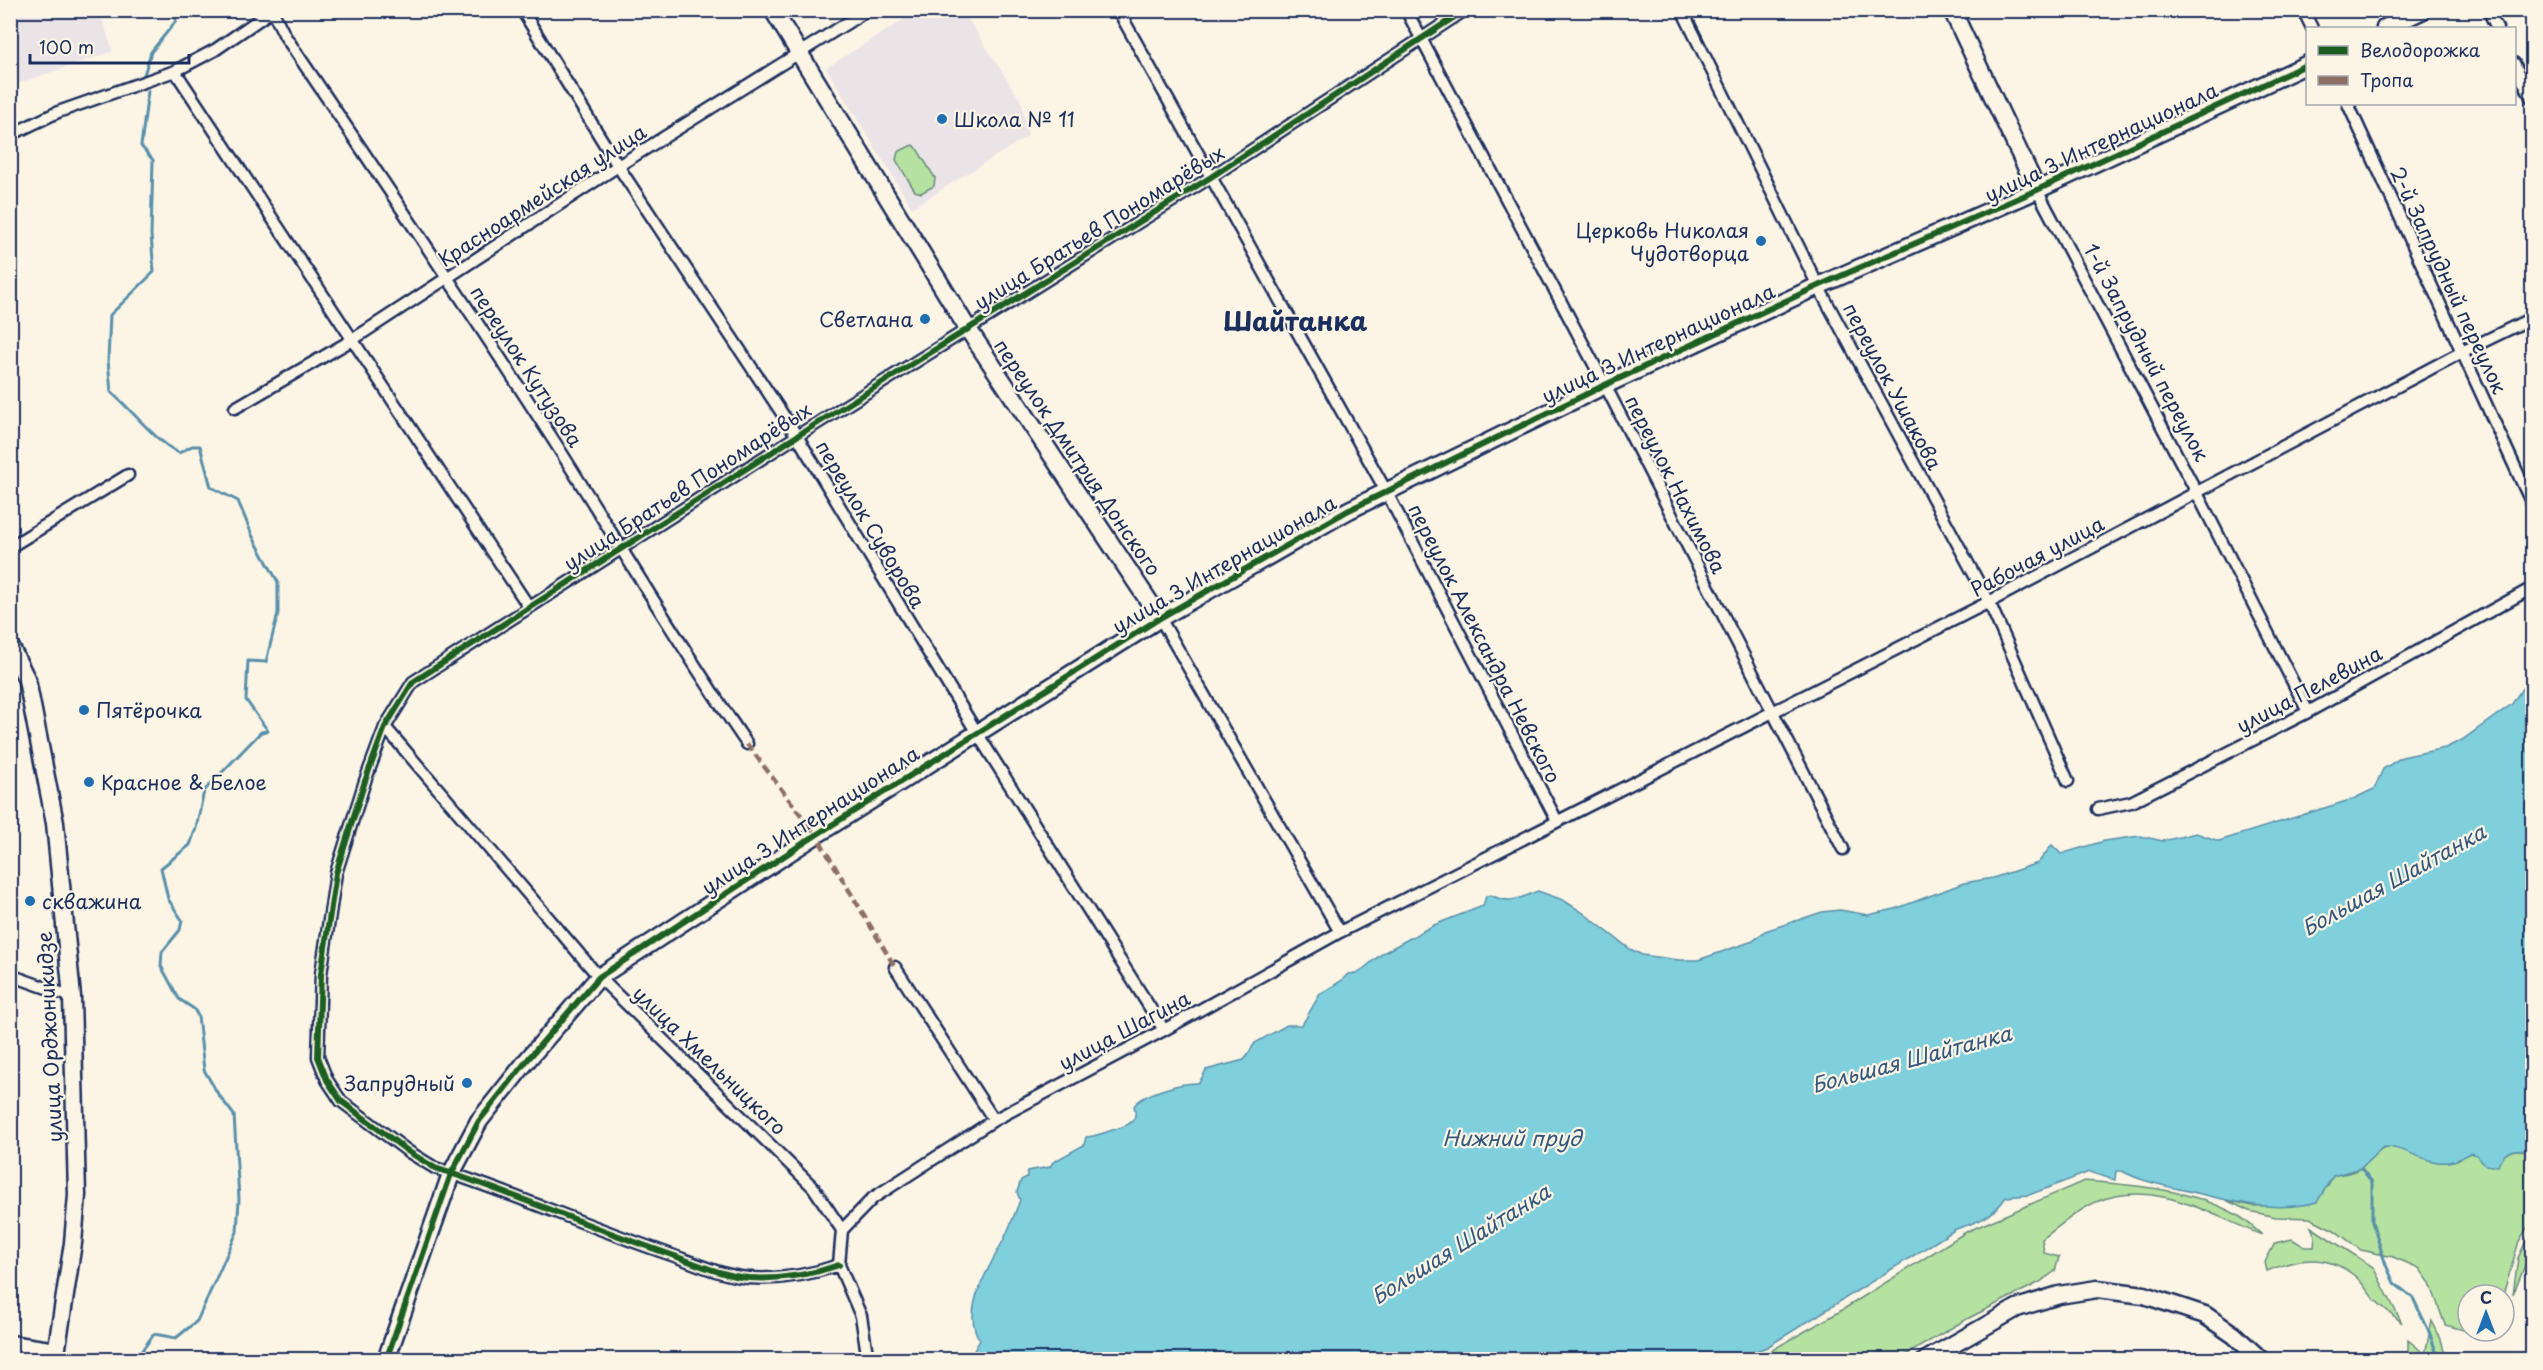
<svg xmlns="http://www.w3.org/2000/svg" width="2543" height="1370" font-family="'Playpen Sans',sans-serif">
<rect width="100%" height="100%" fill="#fcf5e5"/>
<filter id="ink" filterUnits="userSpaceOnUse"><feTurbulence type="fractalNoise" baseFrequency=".0167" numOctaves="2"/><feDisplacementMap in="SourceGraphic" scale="12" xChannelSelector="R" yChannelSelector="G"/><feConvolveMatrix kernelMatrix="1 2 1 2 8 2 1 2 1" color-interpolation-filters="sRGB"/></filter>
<g filter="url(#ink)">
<path fill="#ebe4e7" d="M10,11h89l14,40 -102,35z
M917,11h46l59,92 6,33 -116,72 -86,-140z"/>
<path fill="#b5e2a0" stroke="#68887f" stroke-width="1.5" d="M912,145l4,2 19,31 -1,8 -13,7 -6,-2 -19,-31 2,-8z
M2392,1146l48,15h13l17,-8 7,2 14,11c16,-12 20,-22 41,-12v66l-13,21 -16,54h-35v36h24l-21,1 -26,-7 -15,-42 -11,-15 -26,-11 -32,-7 -27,-20 -24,-12 -34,-1 -27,-6 -23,-11 27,6 55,-2 20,-19 5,-10c8,-1 17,-1 24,-5 14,-9 18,-23 35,-24z
M2084,1181c51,4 107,8 153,34 9,5 17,13 25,20 -54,-21 -107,-57 -166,-33 -19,8 -37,25 -54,37l2,14 15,4 -4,14 -15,11 -75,38 -66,39h-128l-4,-6 72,-41 127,-80z
M2311,1227l62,40 29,56c-10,-9 -20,-16 -29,-25 -6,-7 -11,-16 -18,-22 -29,-23 -57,-18 -88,-5l-2,-9 10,-19 17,-4 13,8h9l1,-11z
M2532,1228v20l-19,47 5,-37z
M2432,1321l9,18 5,20h-35l-3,-6v-13l17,14z"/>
<path fill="#80cfdc" stroke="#588faa" stroke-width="1.5" d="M2532,673v481c-15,-8 -28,-5 -34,12 -11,0 -17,0 -21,-11l-7,-2c-6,2 -11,7 -17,8 -23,7 -47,-15 -70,-14l-22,21 -28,8 -16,26c-42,12 -88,-1 -129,-11 -22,-5 -46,-9 -66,-20h-6l-1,9 -26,-8 -60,23 -23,2c-13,20 -28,25 -50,32l-189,118 -32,12h-764l1,-5 8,-14c-21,-30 11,-75 24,-101 6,-12 11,-26 16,-39l-3,-8 4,-12 6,-3v-6l23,-4 3,-5 31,-17 2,-8c12,-1 19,-5 30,-8 12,-4 23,-7 18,-23 9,-13 49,-24 65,-23l7,-13 38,-10 11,-17 32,-18h15l18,-31 21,-13 7,-7 10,-1 25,-20 51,-28 49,-19 3,-10 5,-1c18,10 30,3 47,-4l25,9 19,12 48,37 12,6 37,5h19l55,-19 12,-10 57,-19 18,-2 28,5 27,-6 69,-26 29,-5 45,-15 14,-18 9,9 43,-13 36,-5 23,5 33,-8 23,8 134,-42 21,-10 9,-20 19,-12 43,-9 17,-8 50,-36z"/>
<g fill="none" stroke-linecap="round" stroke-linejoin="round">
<path stroke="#588faa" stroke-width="3" d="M144,75l7,-23 25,-31 -2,-11
M2361,1168l11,14v40l14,43 8,18 19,15 15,31 11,31
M135,1360l19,-26 22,4 21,-17 40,-89 2,-33 -5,-84 -16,-21 -14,-24 -6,-54 -4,-7 -15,-10 -18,-33 1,-14 18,-22 2,-10 -14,-21 -7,-31 29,-23 6,-17 8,-37 57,-59 7,-1 -22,-31 2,-39 18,1 12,-49v-31l-25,-45 -15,-36 -27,-14 -11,-41h-8l-13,7c-26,-14 -45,-41 -68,-61l-3,-31 2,-46 44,-43 -3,-37 2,-75 -12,-14 7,-55"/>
<g stroke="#1b2f5e" stroke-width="15">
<path id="street" d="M272,10l13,26c91,134 181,268 269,405 64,101 125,204 193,303
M522,10l96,156 179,270 180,297 187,297
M1118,10l268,481 171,330
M1406,10l199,375 238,464
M1682,10l136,276 171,316 79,179
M2303,10l9,18
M2488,10l9,18
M2514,63l18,36
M175,71l354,536
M2348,104l184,400
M10,135l48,-23 117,-41 40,-21 58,-40
M2037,190l159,301 112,221
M235,408l117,-68 266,-174 250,-156
M10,547l118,-72
M1160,618l180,314
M385,727l214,250 214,210 29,43
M2098,809l33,-7 177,-90 224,-124
M895,967l99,153
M10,975l62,22
M839,1265c-29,10 -58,15 -90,13 -28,-2 -56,-16 -83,-25 -77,-26 -153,-60 -231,-85l-26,-16 -68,-51 -14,-21 -9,-23 3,-83 15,-101 29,-92 20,-54 28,-45 384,-246 414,-259 254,-167
M868,1360l-7,-44 -22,-51 3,-35 31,-32 121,-78 170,-90 176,-98 649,-330 473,-250 70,-34"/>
</g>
<g stroke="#1b2f5e" stroke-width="21">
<path id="secondary" d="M773,10l195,319 192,289
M1952,10l85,180
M2385,28l38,-18
M10,646l17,34 28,143 17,174 5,198 -4,48 -18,117
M10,1344l46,7
M386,1360l65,-186 28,-53 50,-63 70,-81 217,-142 344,-217 189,-108 256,-125 213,-99 219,-96 271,-126
M1926,1360l91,-52 42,-13 38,-6 47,6 61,20 29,20 27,25"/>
</g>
<use href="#street" stroke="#fcf5e5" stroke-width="10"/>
<use href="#secondary" stroke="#fcf5e5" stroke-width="16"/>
<path stroke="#8d6e63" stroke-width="4.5" stroke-dasharray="9 4.5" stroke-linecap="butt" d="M747,744l69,91 79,132"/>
<g stroke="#fcf5e5" stroke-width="10">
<path id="cycleway" d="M839,1265c-29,10 -58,15 -90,13 -28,-2 -56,-16 -83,-25 -77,-26 -153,-60 -231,-85l-26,-16 -68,-51 -14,-21 -9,-23 3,-83 15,-101 29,-92 20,-54 28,-45 384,-246 414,-259 254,-167
M386,1360l65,-186 28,-53 50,-63 70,-81 217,-142 344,-217 189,-108 256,-125 213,-99 219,-96 271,-126"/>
</g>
<use href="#cycleway" stroke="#1b5e20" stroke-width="6"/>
</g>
</g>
<g fill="#1f6fb2" stroke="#fcf5e5" stroke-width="2">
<circle cx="942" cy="119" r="6"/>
<circle cx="1761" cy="241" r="6"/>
<circle cx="925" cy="319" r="6"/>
<circle cx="84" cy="710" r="6"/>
<circle cx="89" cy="782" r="6"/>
<circle cx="30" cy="901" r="6"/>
<circle cx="467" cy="1083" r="6"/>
</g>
<g text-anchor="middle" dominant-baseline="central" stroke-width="4.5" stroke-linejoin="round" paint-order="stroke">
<g font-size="20" fill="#1b2f5e" stroke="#fcf5e5" text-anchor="start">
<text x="954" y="119">Школа № 11</text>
<text x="1749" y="230" text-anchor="end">Церковь Николая<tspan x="1749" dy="23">Чудотворца</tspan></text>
<text x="913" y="319" text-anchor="end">Светлана</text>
<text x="96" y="710">Пятёрочка</text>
<text x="101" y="782">Красное &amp; Белое</text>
<text x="42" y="901">скважина</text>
<text x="455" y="1083" text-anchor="end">Запрудный</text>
</g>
<g font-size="20" fill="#1b2f5e" stroke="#fcf5e5">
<text transform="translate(2101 142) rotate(-25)">улица 3 Интернационала</text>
<text transform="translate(542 195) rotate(-33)">Красноармейская улица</text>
<text transform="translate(1099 227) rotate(-32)">улица Братьев Пономарёвых</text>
<text transform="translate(2449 280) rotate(65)">2-й Запрудный переулок</text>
<text transform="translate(1658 343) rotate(-25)">улица 3 Интернационала</text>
<text transform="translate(2147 352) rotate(62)">1-й Запрудный переулок</text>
<text transform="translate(527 366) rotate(57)">переулок Кутузова</text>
<text transform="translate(1893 386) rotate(62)">переулок Ушакова</text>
<text transform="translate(1078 457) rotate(56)">переулок Дмитрия Донского</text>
<text transform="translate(1676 484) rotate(63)">переулок Нахимова</text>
<text transform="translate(687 486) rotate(-33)">улица Братьев Пономарёвых</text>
<text transform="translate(871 524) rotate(59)">переулок Суворова</text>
<text transform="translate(2037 556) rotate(-28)">Рабочая улица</text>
<text transform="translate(1224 564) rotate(-30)">улица 3 Интернационала</text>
<text transform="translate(1485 643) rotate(63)">переулок Александра Невского</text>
<text transform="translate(2309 689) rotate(-28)">улица Пелевина</text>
<text transform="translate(810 820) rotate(-33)">улица 3 Интернационала</text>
<text transform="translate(1124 1030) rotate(-28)">улица Шагина</text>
<text transform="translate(49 1037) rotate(-93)">улица Орджоникидзе</text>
<text transform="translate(710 1060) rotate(44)">улица Хмельницкого</text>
</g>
<g font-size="21" font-style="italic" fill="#34577e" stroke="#fcf5e5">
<text transform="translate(2393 879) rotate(-29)">Большая Шайтанка</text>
<text transform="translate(1911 1058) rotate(-15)">Большая Шайтанка</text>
<text x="1512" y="1137">Нижний пруд</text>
<text transform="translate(1460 1243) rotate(-32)">Большая Шайтанка</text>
</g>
<g font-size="26" font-weight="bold" fill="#1b2f5e" stroke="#fcf5e5">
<text x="1295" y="320">Шайтанка</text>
</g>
</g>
<rect width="2543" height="1370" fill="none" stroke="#fcf5e5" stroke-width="36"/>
<rect x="18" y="18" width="2507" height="1334" fill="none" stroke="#1b2f5e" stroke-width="2" filter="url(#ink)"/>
<rect x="2306" y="27" width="210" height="78" fill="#fcf5e5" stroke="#a2a6af" stroke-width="1.5"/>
<rect x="2318" y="46" width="30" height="9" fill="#1b5e20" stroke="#a2a6af" stroke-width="1.5"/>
<text x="2360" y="57" font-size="18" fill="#1b2f5e">Велодорожка</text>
<rect x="2318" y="76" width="30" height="9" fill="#8d6e63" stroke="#a2a6af" stroke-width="1.5"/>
<text x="2360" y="87" font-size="18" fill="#1b2f5e">Тропа</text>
<g transform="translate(2486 1313)"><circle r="28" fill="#fcf5e5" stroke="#a2a6af" stroke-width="1.5"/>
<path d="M0-4.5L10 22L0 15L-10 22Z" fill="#1f6fb2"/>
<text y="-9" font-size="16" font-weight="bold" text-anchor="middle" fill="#1b2f5e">С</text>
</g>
<path d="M30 54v9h159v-9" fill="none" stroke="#1b2f5e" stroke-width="3"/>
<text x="39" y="54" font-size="18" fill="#1b2f5e" stroke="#fcf5e5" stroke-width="4.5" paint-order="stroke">100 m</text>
</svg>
